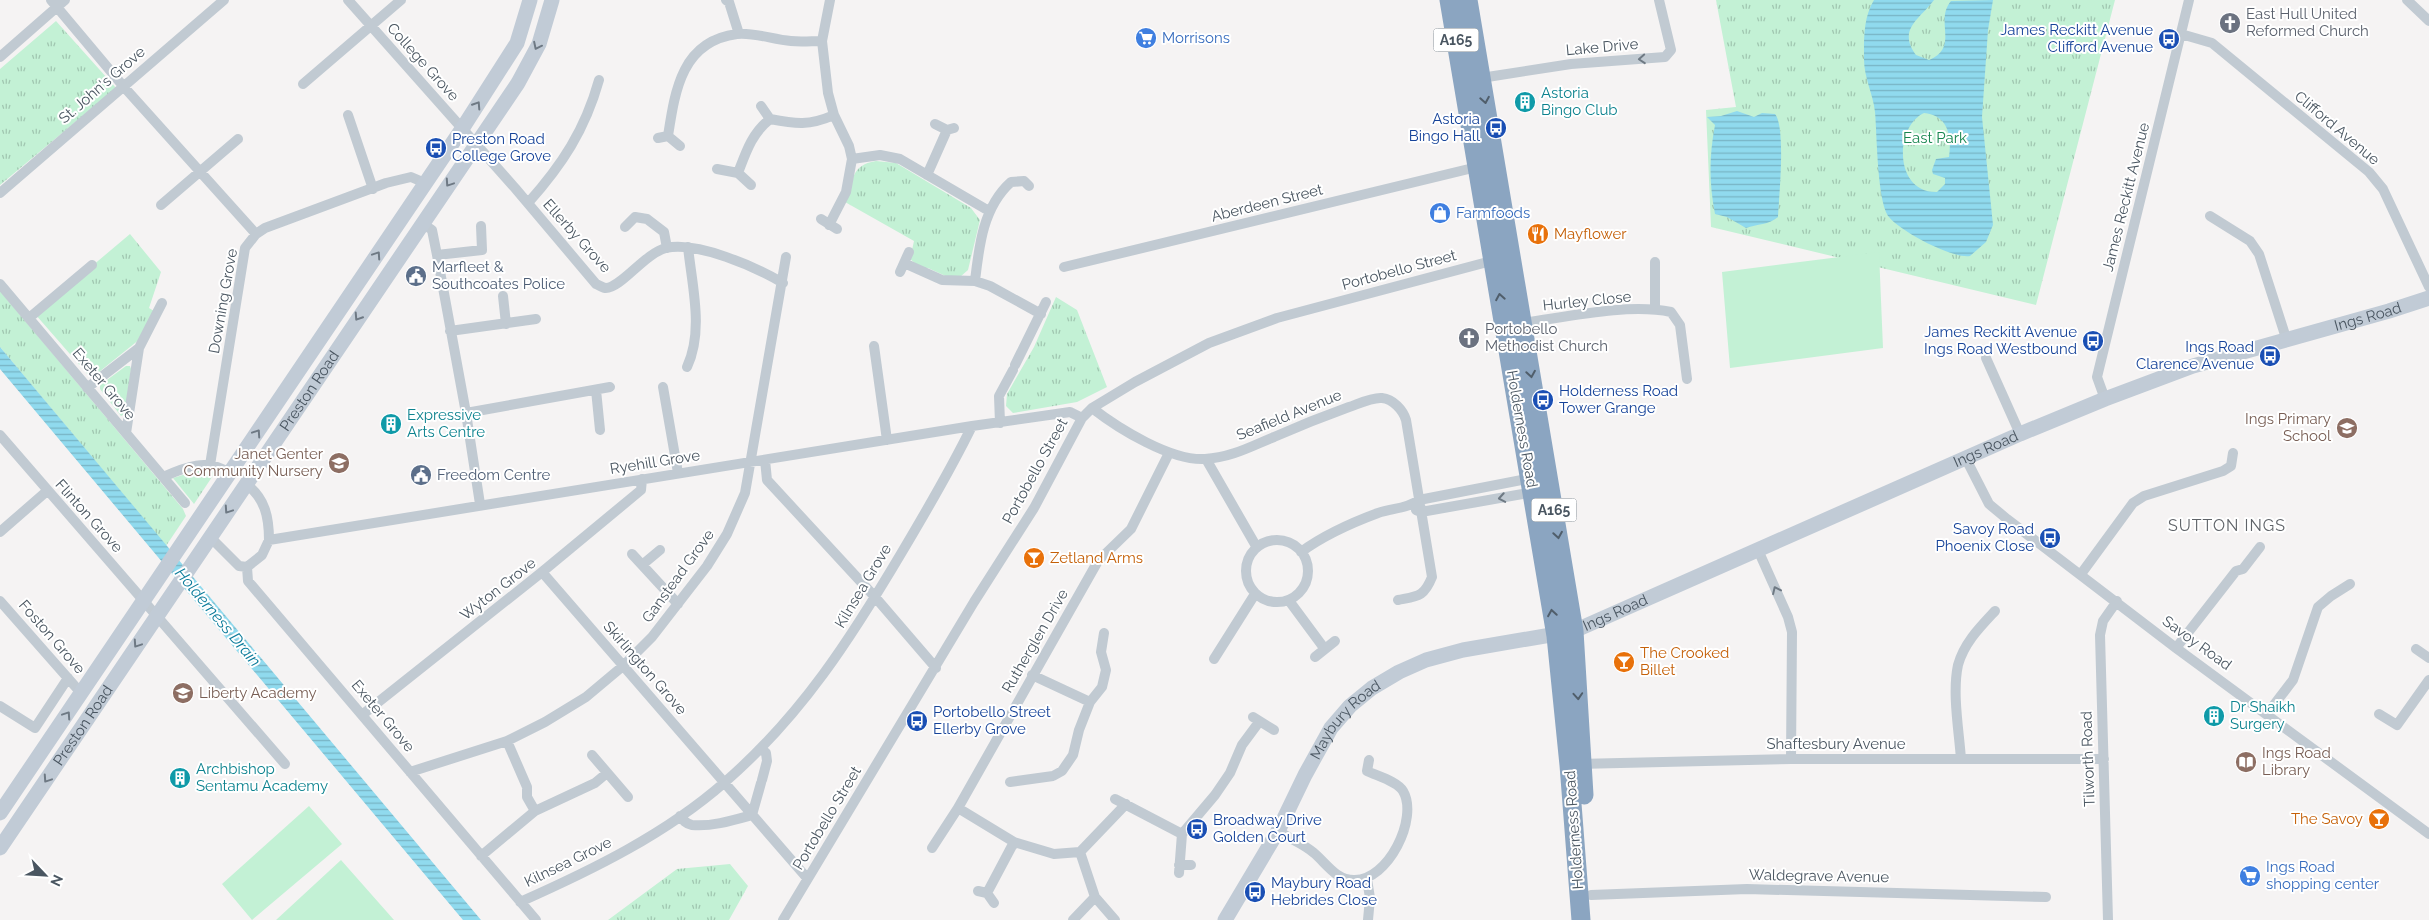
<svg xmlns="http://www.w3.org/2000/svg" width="2429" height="920" font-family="Raleway,sans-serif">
<defs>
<pattern id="grass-tufts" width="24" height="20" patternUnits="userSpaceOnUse" patternTransform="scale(1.25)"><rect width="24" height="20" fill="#c3f1d5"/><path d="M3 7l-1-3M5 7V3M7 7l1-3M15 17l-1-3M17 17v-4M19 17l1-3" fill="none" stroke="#a0c6b0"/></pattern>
<pattern id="water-rules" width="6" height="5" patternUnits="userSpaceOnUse" patternTransform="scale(1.25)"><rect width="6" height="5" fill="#90daee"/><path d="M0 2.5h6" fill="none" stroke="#78b4c4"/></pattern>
</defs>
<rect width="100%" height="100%" fill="#f5f3f3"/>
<path fill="url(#grass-tufts)" d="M1716,0h399l-79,305 -325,-78 -5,-117 30,-3z
M56,21l60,67 -116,97v-116z
M876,161l20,2 75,45 9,12 -12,50 -8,7 -8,2 -24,-11 -6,1 -12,-10 4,-18 -69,-39c9,-21 5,-37 31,-41z
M130,234l31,38 -12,36 5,3 -14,28 -46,37 -4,1 -55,-63z
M0,291l183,218 3,7 -20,30 -166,-199z
M1056,297l21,13 30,77 -30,15 -64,11 -7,-7 1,-12 27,-47z
M126,366h4l1,3 -6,45 -4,2 -21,-27v-4z
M199,470l17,1 -22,33 -21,-26z
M730,864l18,22 -19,34h-121l69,-51z"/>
<path fill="#c3f1d5" d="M1879,252l4,96 -153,20 -8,-96z
M309,806l33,38 -90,76 -30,-36z
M341,860l53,60h-118z"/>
<path fill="url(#water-rules)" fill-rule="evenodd" d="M1874,0h60c-14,19 -37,29 -18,55l13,5c31,-13 5,-39 22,-59l42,-1 -5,30 -6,87 11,108 -7,17 -16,14c-18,3 -70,-25 -81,-39 -12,-15 -12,-84 -14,-105 -2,-18 -11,-34 -11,-53 0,-19 -1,-41 10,-59zM1924,113c24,2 28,23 25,44l-13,2 -4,11 1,4 12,4v6l-8,8c-43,1 -43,-65 -13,-79z
M1737,111l17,6 8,-4 13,1c11,13 4,83 3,103 -9,8 -21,7 -32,11l-19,-11 -12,-3c-6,-31 -6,-58 0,-89l-8,-8 14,-1z
M0,347l481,573h-18l-463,-551z"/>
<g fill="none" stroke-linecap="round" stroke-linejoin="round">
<path stroke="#c1cad2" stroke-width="10" d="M51,0l73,87 132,147
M348,0l167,188 81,96c3,1 7,4 10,4 15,0 39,-35 60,-40 31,-7 90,19 117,35
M726,0l3,2 10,32
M2407,0l22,21
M2181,34l31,9 157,129 14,17 46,98
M0,57l65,-57
M1481,78l90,-14 94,-7 6,-7 -12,-50
M303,84l98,-84
M761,106l9,13
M348,115l25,74
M935,124l12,6
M668,136c7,-46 14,-95 69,-102 17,-2 37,6 54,7 10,1 21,0 31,0
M658,138l10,-2 12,10
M852,159l28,-4 20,4 89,52
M717,169l21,4 13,12
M738,173c8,-21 14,-40 32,-54 26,5 39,7 64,-4
M927,175l20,-45 7,-2
M0,193l224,-193
M528,203c34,-38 57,-73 71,-123
M161,205l77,-66
M2210,216l40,25 9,13 28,87
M821,219l16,10
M422,223l10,7 5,25 29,158 14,91
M829,225l17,-33 6,-33 -3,-13 -15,-31 -6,-22 -6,-52 8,-41
M625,227l10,-10 12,2 17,13 3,16
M437,255l45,-5 -1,-24
M904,263l38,17 33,1 15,5 51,28
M1064,267l413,-100
M900,272l9,-20
M975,281c4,-35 8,-74 36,-99l13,-1 5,5
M0,284l185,219
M503,296l3,28
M1655,309v-47
M29,318l63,-53
M1523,323c44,-6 105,-20 148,-11l9,13 7,54
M450,331l86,-12
M874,346l13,94
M1986,358l34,76
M1015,365l31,-63
M687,367c17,-37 5,-81 1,-120
M663,387l15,86
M87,388l52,-40
M596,390l4,40
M2105,399l-8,-22 92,-377
M1092,408c27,21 79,53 113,51 25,-1 47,-13 69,-22 25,-11 50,-21 75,-30 9,-3 23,-10 33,-9 11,1 21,12 24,22l26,157c-8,20 -14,19 -34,23
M466,413l144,-26
M1000,423l-1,-27 14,-26
M126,433l13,-85 23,-45
M0,435l285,329
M1206,459l50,87
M1966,459l23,45 18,15 169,129 253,186
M765,460l2,20 108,117 61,71
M210,465l35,-217 11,-14 9,-6 121,-45 25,-6 14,6
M163,477c22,-10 45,-19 66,-4
M246,484c19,14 23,33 23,56
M1416,510l5,2 113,-20
M0,532l47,-41
M210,537l29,29 8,1 1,14 288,339
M1246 571a31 31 0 1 1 62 0a31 31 0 1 1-62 0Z
M1758,550l30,67 4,15 -1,127
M1301,552c23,-17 50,-29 77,-39 15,-5 28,-4 41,-13l113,-22
M632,554l46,50
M642,565l18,-15
M247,567l15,-12 7,-15 703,-114 98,-14 12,6
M542,572l265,306
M2081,574l52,-71 11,-7 79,-25 8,-5 2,-13
M0,601l81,92
M1290,602l34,46
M2176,648l60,-77 7,-2 17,-22
M2416,649l13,9
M1315,657l20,-16
M1214,659l41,-65
M1032,675l58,27
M0,706l35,22 33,-50
M2267,714l26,-34 25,-73 13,-11 19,-12
M2379,714l18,11 32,-45
M362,715l180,-143 99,-82 1,-11
M1253,717l21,13
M507,741l20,46v10l8,14
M761,749l5,4 1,8 -5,19
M592,755l36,42
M1961,759c-2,-28 -9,-66 -3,-94 6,-22 22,-38 37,-54
M1578,764l213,-5h313
M410,772l97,-31 38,-19 41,-25 37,-31 29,-29 55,-71 20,-32 18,-41 41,-236
M1010,782l43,-6 9,-5 11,-16 6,-25 11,-28 12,-15 4,-17 -5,-18 3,-19
M1115,799l67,35
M958,808l56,34 40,12 26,-2 46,-48
M680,816c3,4 6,8 12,9 19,2 42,-5 60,-10l9,-32
M1278,831c12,8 26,13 36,22 13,11 22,27 40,27 34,1 65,-62 49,-89 -6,-10 -26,-15 -36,-20l2,-11
M932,848l26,-40 140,-247 33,-32 38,-76
M1080,852l15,45 20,23
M481,856l54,-45 60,-28 12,-10
M1179,865h12
M1179,873l3,-39 33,-39 15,-22 12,-28 17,-23
M1367,879l3,19 -2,22
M978,891l9,2 7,10
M987,893l27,-51
M1591,895l156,-6 299,8
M520,902c72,-32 146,-68 205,-120 77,-67 126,-144 177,-230 25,-42 49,-83 70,-126
M783,920l191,-318 60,-94 48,-90 10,-10 43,-26 74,-39 68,-25 218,-58
M1073,920l22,-23
M2108,920l-8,-285 3,-14 14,-20"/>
<g stroke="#c1cbd6" stroke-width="15">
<path d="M0,813l462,-684 55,-86 13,-43"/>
<path id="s1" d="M0,848l518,-765 21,-39 13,-44"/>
<path id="s2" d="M1225,920l53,-89 27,-56 26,-47 19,-22 22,-18 27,-16 27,-12 37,-10 111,-19 446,-197 85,-35 88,-33 196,-55 40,-13"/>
</g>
<path stroke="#8ba5c1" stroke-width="19" d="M1449,0l107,636 13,129 12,155
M1468,0l106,631 10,164"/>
</g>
<defs><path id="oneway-chevron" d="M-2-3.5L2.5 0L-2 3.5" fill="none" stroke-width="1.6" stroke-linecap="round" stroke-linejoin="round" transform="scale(1.25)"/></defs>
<g stroke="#6e7984">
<use href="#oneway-chevron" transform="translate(537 46) rotate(116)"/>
<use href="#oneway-chevron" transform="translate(477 105) rotate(-57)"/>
<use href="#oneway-chevron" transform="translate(449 183) rotate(124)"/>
<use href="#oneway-chevron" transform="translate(377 255) rotate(-56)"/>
<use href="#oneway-chevron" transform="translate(358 317) rotate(123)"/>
<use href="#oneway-chevron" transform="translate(257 433) rotate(-56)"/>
<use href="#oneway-chevron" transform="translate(228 510) rotate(124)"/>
<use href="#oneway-chevron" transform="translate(137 644) rotate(124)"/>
<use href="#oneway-chevron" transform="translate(67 715) rotate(-56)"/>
<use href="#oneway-chevron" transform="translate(47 779) rotate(124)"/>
</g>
<g stroke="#6e7983">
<use href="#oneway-chevron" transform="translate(1642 59) rotate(176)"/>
<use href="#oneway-chevron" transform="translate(1502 498) rotate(170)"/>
<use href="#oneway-chevron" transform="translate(1776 590) rotate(-115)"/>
</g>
<g stroke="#505e6b">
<use href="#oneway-chevron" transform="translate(1485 100) rotate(80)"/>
<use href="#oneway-chevron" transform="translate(1500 297) rotate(-100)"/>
<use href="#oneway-chevron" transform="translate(1531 374) rotate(81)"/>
<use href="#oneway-chevron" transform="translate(1558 535) rotate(81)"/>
<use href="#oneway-chevron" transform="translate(1552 613) rotate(-99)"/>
<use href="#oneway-chevron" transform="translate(1578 696) rotate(86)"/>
</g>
<defs>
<g id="church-disc" transform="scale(1.125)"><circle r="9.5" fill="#6b7280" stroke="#fff"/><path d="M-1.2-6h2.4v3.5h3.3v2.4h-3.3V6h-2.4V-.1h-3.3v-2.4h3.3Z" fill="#fff"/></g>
<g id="supermarket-disc" transform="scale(1.125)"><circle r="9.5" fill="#3f7fe0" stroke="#fff"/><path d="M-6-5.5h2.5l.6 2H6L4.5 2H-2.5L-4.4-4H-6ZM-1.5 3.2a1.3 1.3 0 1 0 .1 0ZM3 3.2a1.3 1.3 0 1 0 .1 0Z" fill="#fff"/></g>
<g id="bus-disc" transform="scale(1.125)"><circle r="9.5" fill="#1a4fb4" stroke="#fff"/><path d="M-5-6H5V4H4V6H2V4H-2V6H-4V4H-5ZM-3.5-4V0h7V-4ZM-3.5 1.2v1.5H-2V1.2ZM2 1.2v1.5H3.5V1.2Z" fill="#fff"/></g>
<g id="building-disc" transform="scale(1.125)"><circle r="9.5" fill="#0f9aa8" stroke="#fff"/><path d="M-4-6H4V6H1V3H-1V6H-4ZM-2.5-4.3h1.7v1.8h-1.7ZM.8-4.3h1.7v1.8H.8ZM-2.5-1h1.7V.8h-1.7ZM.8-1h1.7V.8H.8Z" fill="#fff"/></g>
<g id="shop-disc" transform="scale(1.125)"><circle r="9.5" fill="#3f7fe0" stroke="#fff"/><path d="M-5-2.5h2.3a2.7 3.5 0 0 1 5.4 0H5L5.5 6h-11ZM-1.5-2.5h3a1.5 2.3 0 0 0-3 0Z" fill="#fff"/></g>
<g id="restaurant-disc" transform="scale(1.125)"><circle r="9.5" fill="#e8710a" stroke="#fff"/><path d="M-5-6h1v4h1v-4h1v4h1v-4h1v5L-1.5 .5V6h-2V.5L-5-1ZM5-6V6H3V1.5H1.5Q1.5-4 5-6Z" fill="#fff"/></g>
<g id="civic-disc" transform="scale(1.125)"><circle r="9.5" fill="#5c6f8a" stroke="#fff"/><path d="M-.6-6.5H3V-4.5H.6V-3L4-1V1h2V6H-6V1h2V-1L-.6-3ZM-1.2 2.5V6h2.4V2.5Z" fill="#fff"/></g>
<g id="school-disc" transform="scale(1.125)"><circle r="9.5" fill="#8d6e63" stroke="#fff"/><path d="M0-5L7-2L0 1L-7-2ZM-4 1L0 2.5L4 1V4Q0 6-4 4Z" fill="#fff"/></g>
<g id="bar-disc" transform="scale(1.125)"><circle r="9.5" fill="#e8710a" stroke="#fff"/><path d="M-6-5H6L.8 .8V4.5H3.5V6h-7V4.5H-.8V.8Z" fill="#fff"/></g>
<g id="library-disc" transform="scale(1.125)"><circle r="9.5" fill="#8d6e63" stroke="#fff"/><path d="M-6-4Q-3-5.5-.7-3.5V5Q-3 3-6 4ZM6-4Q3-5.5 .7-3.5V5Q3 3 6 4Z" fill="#fff"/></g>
</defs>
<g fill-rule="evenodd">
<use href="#church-disc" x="2230" y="23"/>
<use href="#supermarket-disc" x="1146" y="38"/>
<use href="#bus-disc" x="2169" y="39"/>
<use href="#building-disc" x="1525" y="102"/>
<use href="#bus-disc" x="1496" y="128"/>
<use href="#bus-disc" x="436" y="148"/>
<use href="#shop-disc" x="1440" y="213"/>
<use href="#restaurant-disc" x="1538" y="234"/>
<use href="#civic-disc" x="416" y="276"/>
<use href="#church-disc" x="1469" y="338"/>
<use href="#bus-disc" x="2093" y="341"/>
<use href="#bus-disc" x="2270" y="356"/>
<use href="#bus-disc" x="1543" y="400"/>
<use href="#building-disc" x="391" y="424"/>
<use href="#school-disc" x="2347" y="428"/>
<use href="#school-disc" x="339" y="463"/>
<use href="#civic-disc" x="421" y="475"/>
<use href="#bus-disc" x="2050" y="538"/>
<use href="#bar-disc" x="1034" y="558"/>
<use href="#bar-disc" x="1624" y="662"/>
<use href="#school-disc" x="183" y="693"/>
<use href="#building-disc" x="2214" y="716"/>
<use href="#bus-disc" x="917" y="721"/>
<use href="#library-disc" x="2246" y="762"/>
<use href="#building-disc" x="180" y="778"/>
<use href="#bar-disc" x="2379" y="819"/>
<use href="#bus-disc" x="1197" y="829"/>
<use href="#supermarket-disc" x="2250" y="876"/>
<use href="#bus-disc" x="1255" y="892"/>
</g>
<g text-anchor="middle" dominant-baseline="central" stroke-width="4" stroke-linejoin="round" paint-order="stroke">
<g fill="#fff" stroke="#808990" stroke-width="1">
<rect x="1433.5" y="28.5" width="45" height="23" rx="4"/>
<rect x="1531.5" y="498.5" width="45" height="23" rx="4"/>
</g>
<g font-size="14" font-weight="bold" fill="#4a5661">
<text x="1456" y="40">A165</text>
<text x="1554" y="510">A165</text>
</g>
<g font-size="15" fill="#5b616d" stroke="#fff" text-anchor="start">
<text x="2246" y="14">East Hull United<tspan x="2246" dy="17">Reformed Church</tspan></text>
<text x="1485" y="329">Portobello<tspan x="1485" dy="17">Methodist Church</tspan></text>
</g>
<g font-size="15" fill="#164399" stroke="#fff" text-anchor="end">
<text x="2153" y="30">James Reckitt Avenue<tspan x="2153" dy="17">Clifford Avenue</tspan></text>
<text x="1480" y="119">Astoria<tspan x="1480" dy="17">Bingo Hall</tspan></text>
<text x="452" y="139" text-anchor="start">Preston Road<tspan x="452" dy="17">College Grove</tspan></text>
<text x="2077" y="332">James Reckitt Avenue<tspan x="2077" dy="17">Ings Road Westbound</tspan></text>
<text x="2254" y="347">Ings Road<tspan x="2254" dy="17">Clarence Avenue</tspan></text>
<text x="1559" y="391" text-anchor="start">Holderness Road<tspan x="1559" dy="17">Tower Grange</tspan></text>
<text x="2034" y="529">Savoy Road<tspan x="2034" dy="17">Phoenix Close</tspan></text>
<text x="933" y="712" text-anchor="start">Portobello Street<tspan x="933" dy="17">Ellerby Grove</tspan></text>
<text x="1213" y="820" text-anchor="start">Broadway Drive<tspan x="1213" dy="17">Golden Court</tspan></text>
<text x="1271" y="883" text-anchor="start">Maybury Road<tspan x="1271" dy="17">Hebrides Close</tspan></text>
</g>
<g font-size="15" fill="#366cbe" stroke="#fff" text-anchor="start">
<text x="1162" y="38">Morrisons</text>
<text x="1456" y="213">Farmfoods</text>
<text x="2266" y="867">Ings Road<tspan x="2266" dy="17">shopping center</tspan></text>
</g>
<g font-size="15" fill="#4a5661" stroke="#fff">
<text transform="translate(1602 47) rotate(-5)">Lake Drive</text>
<text transform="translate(423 62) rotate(48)">College Grove</text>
<text transform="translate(102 85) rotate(-41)">St. John's Grove</text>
<text transform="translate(2337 128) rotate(40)">Clifford Avenue</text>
<text transform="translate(2126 197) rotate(-76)">James Reckitt Avenue</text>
<text transform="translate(1267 203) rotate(-14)">Aberdeen Street</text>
<text transform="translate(577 236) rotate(48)">Ellerby Grove</text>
<text transform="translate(1399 270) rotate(-15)">Portobello Street</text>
<text transform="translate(223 301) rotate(-80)">Downing Grove</text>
<text transform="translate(1587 301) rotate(-6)">Hurley Close</text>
<text stroke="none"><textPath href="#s2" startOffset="1344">Ings Road</textPath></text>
<text transform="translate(104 384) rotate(50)">Exeter Grove</text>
<text stroke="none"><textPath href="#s1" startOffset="552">Preston Road</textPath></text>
<text transform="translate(1289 415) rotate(-22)">Seafield Avenue</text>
<text transform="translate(1522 429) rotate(80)">Holderness Road</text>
<text stroke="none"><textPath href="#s2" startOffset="939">Ings Road</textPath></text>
<text transform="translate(655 462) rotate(-9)">Ryehill Grove</text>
<text transform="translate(1035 471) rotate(-61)">Portobello Street</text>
<text transform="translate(89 516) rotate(48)">Flinton Grove</text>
<text transform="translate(678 576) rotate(-54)">Ganstead Grove</text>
<text transform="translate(863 586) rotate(-59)">Kilnsea Grove</text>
<text transform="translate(498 589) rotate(-38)">Wyton Grove</text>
<text stroke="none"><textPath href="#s2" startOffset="534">Ings Road</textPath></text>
<text transform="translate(52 637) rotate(49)">Foston Grove</text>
<text transform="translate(1035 641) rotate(-60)">Rutherglen Drive</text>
<text transform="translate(2197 643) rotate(36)">Savoy Road</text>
<text transform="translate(645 668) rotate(49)">Skirlington Grove</text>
<text transform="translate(383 716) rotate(50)">Exeter Grove</text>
<text stroke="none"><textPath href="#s2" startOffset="235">Maybury Road</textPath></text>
<text stroke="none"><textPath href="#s1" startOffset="148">Preston Road</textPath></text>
<text x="1836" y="744">Shaftesbury Avenue</text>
<text transform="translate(2088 759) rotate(-92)">Tilworth Road</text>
<text transform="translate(827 818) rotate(-59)">Portobello Street</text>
<text transform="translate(1574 830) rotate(-94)">Holderness Road</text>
<text transform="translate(568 862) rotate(-26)">Kilnsea Grove</text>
<text transform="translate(1819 876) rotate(1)">Waldegrave Avenue</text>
</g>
<g font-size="15" fill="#0d838f" stroke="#fff" text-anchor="start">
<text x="1541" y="93">Astoria<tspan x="1541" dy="17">Bingo Club</tspan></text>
<text x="407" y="415">Expressive<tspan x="407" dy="17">Arts Centre</tspan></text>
<text x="2230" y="707">Dr Shaikh<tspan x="2230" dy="17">Surgery</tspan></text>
<text x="196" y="769">Archbishop<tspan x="196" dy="17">Sentamu Academy</tspan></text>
</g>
<g font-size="15" fill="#17864f" stroke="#fff">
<text x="1935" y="138">East Park</text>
</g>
<g font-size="15" fill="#c56008" stroke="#fff" text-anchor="start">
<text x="1554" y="234">Mayflower</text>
<text x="1050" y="558">Zetland Arms</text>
<text x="1640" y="653">The Crooked<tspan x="1640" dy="17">Billet</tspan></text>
<text x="2363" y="819" text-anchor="end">The Savoy</text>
</g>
<g font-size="15" fill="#4e5e75" stroke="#fff" text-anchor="start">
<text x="432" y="267">Marfleet &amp;<tspan x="432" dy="17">Southcoates Police</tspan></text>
<text x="437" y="475">Freedom Centre</text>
</g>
<g font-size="15" fill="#785e54" stroke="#fff" text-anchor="end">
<text x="2331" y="419">Ings Primary<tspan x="2331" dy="17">School</tspan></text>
<text x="323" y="454">Janet Genter<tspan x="323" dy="17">Community Nursery</tspan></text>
<text x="199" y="693" text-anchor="start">Liberty Academy</text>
<text x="2262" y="753" text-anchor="start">Ings Road<tspan x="2262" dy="17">Library</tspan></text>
</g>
<g font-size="16" letter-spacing="1" fill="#5f6368" stroke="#fff">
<text x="2227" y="525">SUTTON INGS</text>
</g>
<g font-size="16" font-style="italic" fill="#0c7c9b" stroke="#fff">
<text transform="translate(218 617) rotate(50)">Holderness Drain</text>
</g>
</g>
<g transform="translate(45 875) rotate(115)" stroke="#ffffff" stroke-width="4" paint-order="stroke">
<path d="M0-4L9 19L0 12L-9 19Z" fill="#4a5661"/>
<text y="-8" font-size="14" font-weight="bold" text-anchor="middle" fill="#4a5661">N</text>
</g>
</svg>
